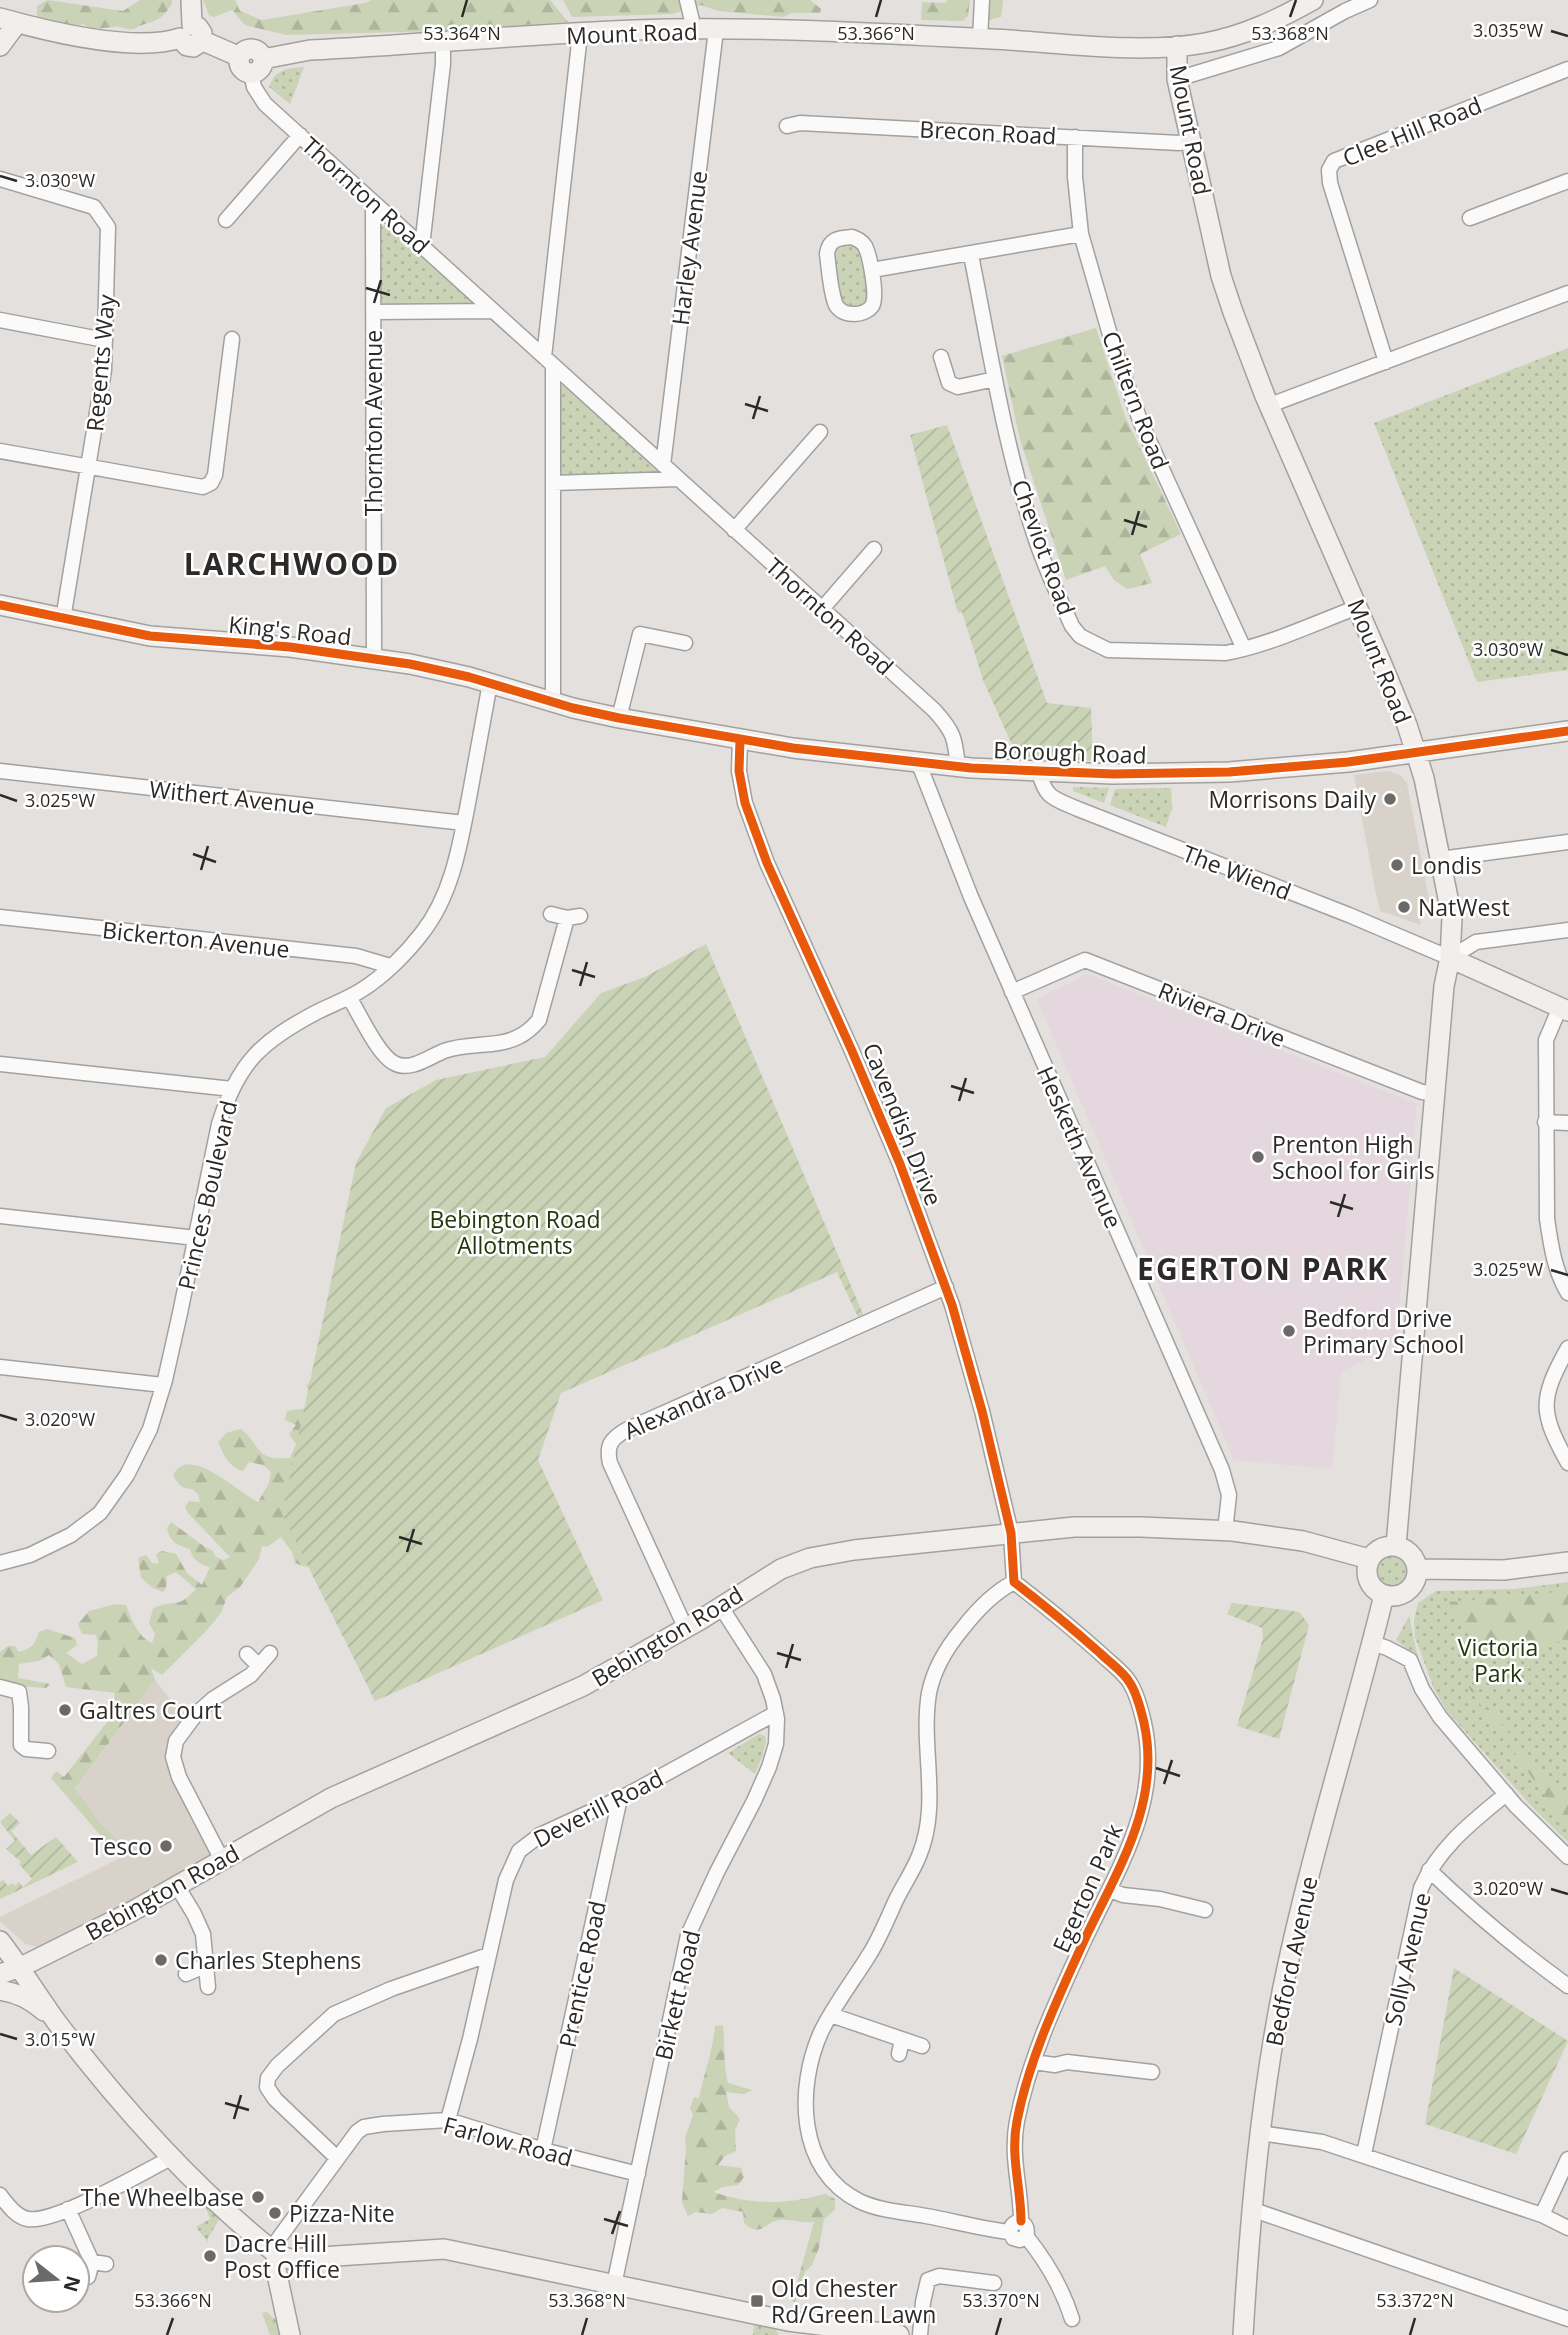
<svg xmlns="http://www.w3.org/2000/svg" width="1568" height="2335" font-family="'Open Sans',sans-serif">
<defs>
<pattern id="grass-dots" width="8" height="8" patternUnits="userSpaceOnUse" patternTransform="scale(1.75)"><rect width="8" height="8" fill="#cbd3b6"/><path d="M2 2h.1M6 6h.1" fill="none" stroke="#aeb59c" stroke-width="1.8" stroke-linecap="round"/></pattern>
<pattern id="forest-firs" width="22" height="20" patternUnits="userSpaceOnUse" patternTransform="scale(1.75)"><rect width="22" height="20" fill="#cbd3b6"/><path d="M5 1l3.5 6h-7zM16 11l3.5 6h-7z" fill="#aeb59c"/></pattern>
<pattern id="garden-furrows" width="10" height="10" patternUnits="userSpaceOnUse" patternTransform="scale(1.75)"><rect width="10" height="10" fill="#cbd3b6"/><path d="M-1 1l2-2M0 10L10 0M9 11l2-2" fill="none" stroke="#aeb59c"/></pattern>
</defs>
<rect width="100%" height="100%" fill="#e3e0dd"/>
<path fill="#d9d2ca" d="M1389,771l12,5 6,7 23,121 -13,3 4,18 -41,-14 -4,-17 -22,-119z
M155,1680l31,39 -17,39 48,101 -172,90 -20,-5 -25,-23v-4l130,-64 -29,-29 -26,-34z"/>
<path fill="#e4d7de" d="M1087,974l330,130 -21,241 -55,27 -9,97 -98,-9 -197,-461z"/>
<path fill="url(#grass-dots)" d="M304,67l-14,37 -21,-17c6,-17 17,-19 35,-20z
M386,225l86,78 -1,3 -94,1 3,-80z
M853,241c2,3 5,5 7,8 6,10 12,52 2,57 -7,4 -15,0 -22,-1l-8,-59z
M1568,348v322l-91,12 -103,-259z
M564,385l94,86 -1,5 -100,1 2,-91z
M1073,787l36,1 -5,15 -31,-12z
M1171,788l1,20 -6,19 -56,-22 5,-16z
M1375 1571a18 18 0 1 1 36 0a18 18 0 1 1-36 0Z
M1568,1582v260l-33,-32 -88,-99 -13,-22 -19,-52 -1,-17 4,-17 18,-12 78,-2z
M1409,1616l9,42 -22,-18z
M759,1734l6,2 1,6 -4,15 -7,17 -27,-21z
M205,2205l15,13 -12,20v4l-12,-15 14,-8z
M754,2325l21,3 4,7h-26z"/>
<path fill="url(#forest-firs)" d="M47,0l76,11 17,-11h32v3c-8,15 -14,17 -30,22 -4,1 -6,4 -10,4 -5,1 -11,-3 -17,-2 -11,0 -22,5 -32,-3 -16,5 -34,2 -46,-8v-10z
M203,0h32l5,11 22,9 103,-17 6,-3h179l18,22 -125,9 -157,4 -41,-10 -13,-15 -18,7 -5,-2z
M563,0h247l11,9 -1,4h-28l-9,4 -65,-6 -17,-6 -29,9 -100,3z
M947,0h23l-2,16 -5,5 -42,-1 1,-18 24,1z
M985,0h18l-2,17 -11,3 -4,-7z
M1096,328l29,88 56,118 -41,20 12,29 -25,6 -13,-9 -9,-14 -39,14 -46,-140 -18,-84z
M313,1378l6,180 -13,9 -11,-4 -3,-11 -11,-15 -14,10 -5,-1 -3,13 -19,28 -13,10 -6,16 -13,16 -46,46 -11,-7 4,12 -80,109 26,35 30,29 -11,5 -69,-80 5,-7 8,6 55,-70 -5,-6 1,-8 -49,-6 -7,-23 -10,-9 -10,6 -20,3 -1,14 32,6 -4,4 -46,-3v-33l8,-6h7l4,6c12,-3 16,-8 20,-20l8,-3 28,9 2,7 -11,8 16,11 15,-8 1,-14 -2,-7 -14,-1 -4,-10 11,-13 27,-7 10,1c6,15 11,31 26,38l3,-9 -6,-11 4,-14c20,-12 22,3 43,-20l-20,-17 -9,4 -1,11 -3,5 -10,-4 -12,-10 -3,-20 8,-3 6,8 7,1 -3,-10 6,-3 14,3 11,19 15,12 8,-18c-10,-2 -18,-8 -20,-18 -14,-4 -20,-7 -23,-21l4,-6 34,25 7,3 4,7 8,3 6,-3 -42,-44 -3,-6 4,-6 11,1 -2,-8 -6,-5c-11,0 -13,-5 -19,-13 14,-34 67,18 85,26l11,-19 2,-11 -8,-7 -14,-3 -6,9c-13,-3 -20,-17 -25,-29l8,-9 15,-4c23,20 13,31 49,29l6,-14 -7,-10 7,-9 -11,-5 2,-9 21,-3 2,-17 -4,-5z
M1568,1591v49l-86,18 -33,-56z
M1455,1668l113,137v24z
M723,2025c2,20 0,39 5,58l24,7 -8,4 -18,-2 3,15 11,12 -5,11 1,21 -11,5 -7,9 23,3 3,9 -6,8 -15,2 -10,5c38,13 74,13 112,2l10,5v11l-11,9 -5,29 -7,17 -7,7 -10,30 -3,-1 22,-79c-13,2 -28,-5 -39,-1 -6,2 -10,7 -15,8 -7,2 -11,-2 -16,-6l-1,-11 -21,-4 -10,6 -16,-2 -8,4 -6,-14 4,-54 -1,-10 8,-23 -3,-7 4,-11 5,1c5,-25 14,-47 16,-72z
M267,2312l10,9 3,14h-10l-8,-22z"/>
<path fill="url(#garden-furrows)" d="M947,425l100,278 44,5 2,53 -76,-5 -34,-76 -21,-68 -4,1 -48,-178z
M706,944l157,370 -5,3 -21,-45 -276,121 -23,67 65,140 -228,101 -93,-187 74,-351 30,-55 50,-28 109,-23 56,-64 44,-16z
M1232,1603l67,9 10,13 -30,114 -42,-13 26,-88 -1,-10 -35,-14z
M10,1813l10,10 -9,8 20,24 25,-18 22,25 -78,37v-17l3,-2 5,6 4,-3 3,3 4,-4 4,5 9,-8 -13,-15 2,-2 -15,-13 9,-8 -15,-19z
M1454,1968l114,73 -52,113 -91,-30z"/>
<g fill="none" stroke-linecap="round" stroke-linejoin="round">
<g stroke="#a3a19f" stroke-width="17">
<path id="street" d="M687,0l7,29
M980,39l2,-39
M251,72l3,15 11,17 669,606c20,22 21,28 24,57
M1177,79l102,-31 66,-37 25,-11
M787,126l13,-3 379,20 11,-2
M1075,137v40l6,57 32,111 28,78 103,226
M0,179l94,28 14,20 -4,143 -41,249
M373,202l1,457
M1470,218l98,-37
M226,220l74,-85
M852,237c5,2 10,4 13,9 5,10 13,51 7,60 -8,11 -32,11 -37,-3 -5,-15 -6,-34 -8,-49 2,-15 11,-16 25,-17z
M422,246l21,-182v-22
M971,255c19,95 33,190 64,282 10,31 24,60 37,89l8,10 28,14 118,3c46,-9 89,-30 132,-46
M872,270l209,-36
M373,312l120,-1
M0,320l105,20
M544,357l36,-323
M941,357l8,26 9,4 37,-8
M1386,362l-56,-179 -1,-13 5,-9 234,-92
M1270,405l298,-112
M0,451l203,36 8,-4 4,-8 17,-136
M663,465l53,-435
M553,483l125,-4
M734,530l86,-98
M822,609l52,-60
M553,702v-336
M619,718l21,-84 45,9
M740,739l-1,32 6,32 22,60 85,188 48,113 52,141 30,106 20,84 9,38 3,49c30,23 58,46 86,71 9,9 24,19 30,30 7,11 11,27 14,40 18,81 -28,149 -61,220 -26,57 -54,116 -66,178 -7,35 4,66 4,100
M919,764l52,133 251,573 7,25 -4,36
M0,771l464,52
M1039,772c7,27 14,26 39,37l271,106 101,43 26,-16 92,-12
M1440,859l128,-17
M551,914l16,4 13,-2
M0,917l356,39 34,10
M1012,992l73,-32 337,132 12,1
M349,997c10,16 29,58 45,66 16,9 35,-6 50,-12 23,-9 53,-3 74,-14 9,-4 15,-10 21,-17l28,-102
M1560,1007l-14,33 1,179c4,26 7,51 21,74
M0,1064l232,25
M1545,1122l23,1
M0,1216l196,22
M1568,1348c-29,52 -28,64 0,115
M0,1367l163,18
M0,1563l30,-8 41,-20 29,-22 27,-38 23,-46 15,-49 15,-67 39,-189c19,-62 43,-83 98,-112 14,-7 30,-13 43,-21 23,-14 46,-37 62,-58 30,-38 38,-88 47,-135 7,-38 14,-76 21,-115
M686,1629l-76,-166c-4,-18 1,-24 16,-33l320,-143
M1372,1643l15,5 23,12 12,29 18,28 76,89 52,51
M247,1654l12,12
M0,1687l19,5 2,15v38l5,4 22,2
M222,1860l-43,-83 -6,-20 3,-16 20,-27 17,-15 38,-24 19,-22
M1429,1870c44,42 89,80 139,116
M177,1886l17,28 9,20 5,53
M1110,1890l13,5 37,4 45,11
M186,1974l21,-9
M831,2015l91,31
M899,2054l3,-14
M1034,2062l21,3 12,-3 85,10
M448,2120l22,-81 36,-159 13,-29 21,-16 89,-41 147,-81
M1260,2133l62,9 220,73 26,13
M543,2150l77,-352
M1364,2154l57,-266c18,-41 51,-66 85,-94
M337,2158l-62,-59 -8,-12 1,-9 9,-12 57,-52 57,-25 97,-34
M0,2195c7,9 16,22 28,24 27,5 115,-47 143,-61
M68,2209l24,53 14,2
M1251,2209l317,110
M1542,2215l26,-56
M1010,2232c-29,-3 -56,-11 -84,-16 -22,-4 -46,-5 -67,-15 -62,-31 -63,-113 -38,-169 13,-27 32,-51 48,-77 11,-17 19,-38 28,-57 7,-14 16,-27 22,-42 22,-53 1,-109 10,-163 5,-25 18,-46 34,-65 14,-18 30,-35 51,-46
M1026,2236l-6,4 -7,-2 -3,-6c2,-16 21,-11 16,4 21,26 36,51 46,83
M271,2249l86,-117 7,-5 19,-3 65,-4 99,31 91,23
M88,2277l4,-15
M614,2285l74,-350 29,-63 37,-71 15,-34 7,-23 1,-25 -4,-20 -9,-25 -43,-67
M920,2335l3,-33 5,-22 11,-4 55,7"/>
</g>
<g stroke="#a3a19f" stroke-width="22">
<path id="secondary" d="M191,0l1,25
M0,18c46,13 135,35 180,20
M180,38l7,8 6,1 6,-4 3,-10 -4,-6 -6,-2
M201,40l39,17
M0,46l17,-23
M1177,46v33l44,197 12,36 32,84 116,266 26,63 17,53 28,140 -2,40 -6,28 -48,560
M239 61a12 12 0 1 1 24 0a12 12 0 1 1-24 0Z
M263,59l47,-9c118,-6 236,-18 355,-21 114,-2 230,5 344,11 61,4 136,14 196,3 39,-7 74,-24 108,-43
M0,605l150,31 140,11 120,17 59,13 104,31 46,10 174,30 178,20 142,6 116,-2 119,-10 220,-31
M1450,958l118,53
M1367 1571a25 25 0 1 1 50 0a25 25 0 1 1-50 0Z
M1418,1569l86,1 64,-8
M0,1941c21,27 38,56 58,83 65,85 136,165 220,231l12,4 154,-10 344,72 111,14
M0,1974l21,-7 110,-55 200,-114 252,-112 117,-66 81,-51 29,-11 44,-8 220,-23h67l92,4 70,10 66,18
M0,1990c18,3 30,9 44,21
M278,2255l-3,10 15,70
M1243,2335c7,-117 17,-233 40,-348 27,-132 69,-261 101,-392"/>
</g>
<use href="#street" stroke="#fbfafa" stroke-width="14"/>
<use href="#secondary" stroke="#f1eeec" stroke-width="19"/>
<g stroke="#fff" stroke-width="13">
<path id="cycleway" d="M0,605l150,31 140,11 120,17 59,13 104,31 46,10 174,30 178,20 142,6 116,-2 119,-10 220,-31
M740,739l-1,32 6,32 22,60 85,188 48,113 52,141 30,106 20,84 9,38 3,49c30,23 58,46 86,71 9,9 24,19 30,30 7,11 11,27 14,40 18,81 -28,149 -61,220 -26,57 -54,116 -66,178 -7,35 4,66 4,100"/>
</g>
<use href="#cycleway" stroke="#e8590c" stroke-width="9"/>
</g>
<path fill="none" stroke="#2c2a29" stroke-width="2.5" d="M462,17l5,-17M876,17l5,-17M1290,17l6,-17M1551,31l17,5M0,176l17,5M366,288l24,7M374,303l7,-23M745,404l23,7M753,419l7,-23M1124,520l23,7M1132,535l7,-24M1551,650l17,5M0,795l17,6M193,854l23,8M201,870l7,-24M572,970l23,7M580,986l7,-24M951,1086l23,7M959,1101l7,-23M1330,1202l23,7M1338,1217l7,-23M1551,1270l17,5M0,1415l17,5M399,1537l23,7M407,1552l7,-23M777,1653l24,7M786,1668l7,-24M1156,1768l24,8M1164,1784l8,-24M1551,1889l17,5M0,2034l17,5M225,2103l24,7M234,2119l7,-24M604,2219l24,7M612,2234l8,-23M167,2335l6,-17M582,2335l5,-17M996,2335l5,-17M1410,2335l5,-17"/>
<g fill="#6c6a68" stroke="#fff" stroke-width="2.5">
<circle cx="1390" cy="799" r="7"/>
<circle cx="1397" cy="865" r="7"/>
<circle cx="1404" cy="907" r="7"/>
<circle cx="1258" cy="1157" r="7"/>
<circle cx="1289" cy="1331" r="7"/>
<circle cx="65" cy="1710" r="7"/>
<circle cx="166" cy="1846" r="7"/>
<circle cx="161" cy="1960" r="7"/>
<circle cx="258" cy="2197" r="7"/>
<circle cx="275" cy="2213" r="7"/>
<circle cx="210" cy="2256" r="7"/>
<rect x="750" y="2294" width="14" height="14" rx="3.5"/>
</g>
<g text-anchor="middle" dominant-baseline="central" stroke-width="5" stroke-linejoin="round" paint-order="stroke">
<g font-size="23" fill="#2c2a29" stroke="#fff">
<text transform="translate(632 33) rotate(-2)">Mount Road</text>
<text transform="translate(1191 130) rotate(79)">Mount Road</text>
<text transform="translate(1412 131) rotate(-22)">Clee Hill Road</text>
<text transform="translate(988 132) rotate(3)">Brecon Road</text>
<text transform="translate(366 195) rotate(42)">Thornton Road</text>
<text transform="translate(689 248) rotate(-83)">Harley Avenue</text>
<text transform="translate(100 363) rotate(-85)">Regents Way</text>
<text transform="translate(1136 400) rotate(69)">Chiltern Road</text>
<text transform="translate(373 423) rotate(-90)">Thornton Avenue</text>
<text transform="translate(1044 547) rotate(70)">Cheviot Road</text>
<text transform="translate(830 616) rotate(42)">Thornton Road</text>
<text transform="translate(290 630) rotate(6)">King's Road</text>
<text transform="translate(1380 661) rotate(68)">Mount Road</text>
<text transform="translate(1070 752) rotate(2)">Borough Road</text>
<text transform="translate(232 797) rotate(6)">Withert Avenue</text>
<text transform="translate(1237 872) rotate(21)">The Wiend</text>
<text transform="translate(196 939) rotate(6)">Bickerton Avenue</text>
<text transform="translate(1222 1014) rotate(22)">Riviera Drive</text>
<text transform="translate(903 1124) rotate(68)">Cavendish Drive</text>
<text transform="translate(1080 1147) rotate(66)">Hesketh Avenue</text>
<text transform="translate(207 1195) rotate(-77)">Princes Boulevard</text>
<text transform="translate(703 1397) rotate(-24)">Alexandra Drive</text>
<text transform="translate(667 1636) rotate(-31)">Bebington Road</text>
<text transform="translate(598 1808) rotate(-27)">Deverill Road</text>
<text transform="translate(1087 1888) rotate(-66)">Egerton Park</text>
<text transform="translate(162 1892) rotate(-29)">Bebington Road</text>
<text transform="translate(1407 1959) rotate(-77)">Solly Avenue</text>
<text transform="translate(1291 1961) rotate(-78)">Bedford Avenue</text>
<text transform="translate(582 1974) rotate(-78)">Prentice Road</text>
<text transform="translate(677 1995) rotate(-77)">Birkett Road</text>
<text transform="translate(508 2141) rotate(15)">Farlow Road</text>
</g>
<g font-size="23" fill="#2c2a29" stroke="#fff" text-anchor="start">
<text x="1376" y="799" text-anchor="end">Morrisons Daily</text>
<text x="1411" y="865">Londis</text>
<text x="1418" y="907">NatWest</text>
<text x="1272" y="1144">Prenton High<tspan x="1272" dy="26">School for Girls</tspan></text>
<text x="1303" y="1318">Bedford Drive<tspan x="1303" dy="26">Primary School</tspan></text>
<text x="79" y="1710">Galtres Court</text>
<text x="152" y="1846" text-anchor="end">Tesco</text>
<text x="175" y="1960">Charles Stephens</text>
<text x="244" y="2197" text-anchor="end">The Wheelbase</text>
<text x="289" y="2213">Pizza-Nite</text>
<text x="224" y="2243">Dacre Hill<tspan x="224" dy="26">Post Office</tspan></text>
<text x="771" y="2288">Old Chester<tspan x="771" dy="26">Rd/Green Lawn</tspan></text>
</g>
<g font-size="23" fill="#29350a" stroke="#fff">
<text x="515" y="1219">Bebington Road<tspan x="515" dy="26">Allotments</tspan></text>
<text x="1498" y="1647">Victoria<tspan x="1498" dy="26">Park</tspan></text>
</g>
<g font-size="30" font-weight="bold" letter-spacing="2" fill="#2c2a29" stroke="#fff">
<text x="292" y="563">LARCHWOOD</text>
<text x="1263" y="1268">EGERTON PARK</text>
</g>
</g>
<g font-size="18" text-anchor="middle" fill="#2c2a29" stroke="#fff" stroke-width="5" stroke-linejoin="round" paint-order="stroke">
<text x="1508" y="37">3.035°W</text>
<text x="462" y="40">53.364°N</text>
<text x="876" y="40">53.366°N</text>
<text x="1290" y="40">53.368°N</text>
<text x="60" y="187">3.030°W</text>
<text x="1508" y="656">3.030°W</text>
<text x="60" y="807">3.025°W</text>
<text x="1508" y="1276">3.025°W</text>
<text x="60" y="1426">3.020°W</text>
<text x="1508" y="1895">3.020°W</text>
<text x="60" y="2046">3.015°W</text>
<text x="173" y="2307">53.366°N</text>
<text x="587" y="2307">53.368°N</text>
<text x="1001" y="2307">53.370°N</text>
<text x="1415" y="2307">53.372°N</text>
</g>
<g transform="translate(56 2279) rotate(107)"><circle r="33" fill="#ffffff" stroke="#abaaa9" stroke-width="2"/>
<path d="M0-5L12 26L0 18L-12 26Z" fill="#6c6a68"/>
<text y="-10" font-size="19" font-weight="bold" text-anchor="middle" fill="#2c2a29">N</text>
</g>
</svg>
